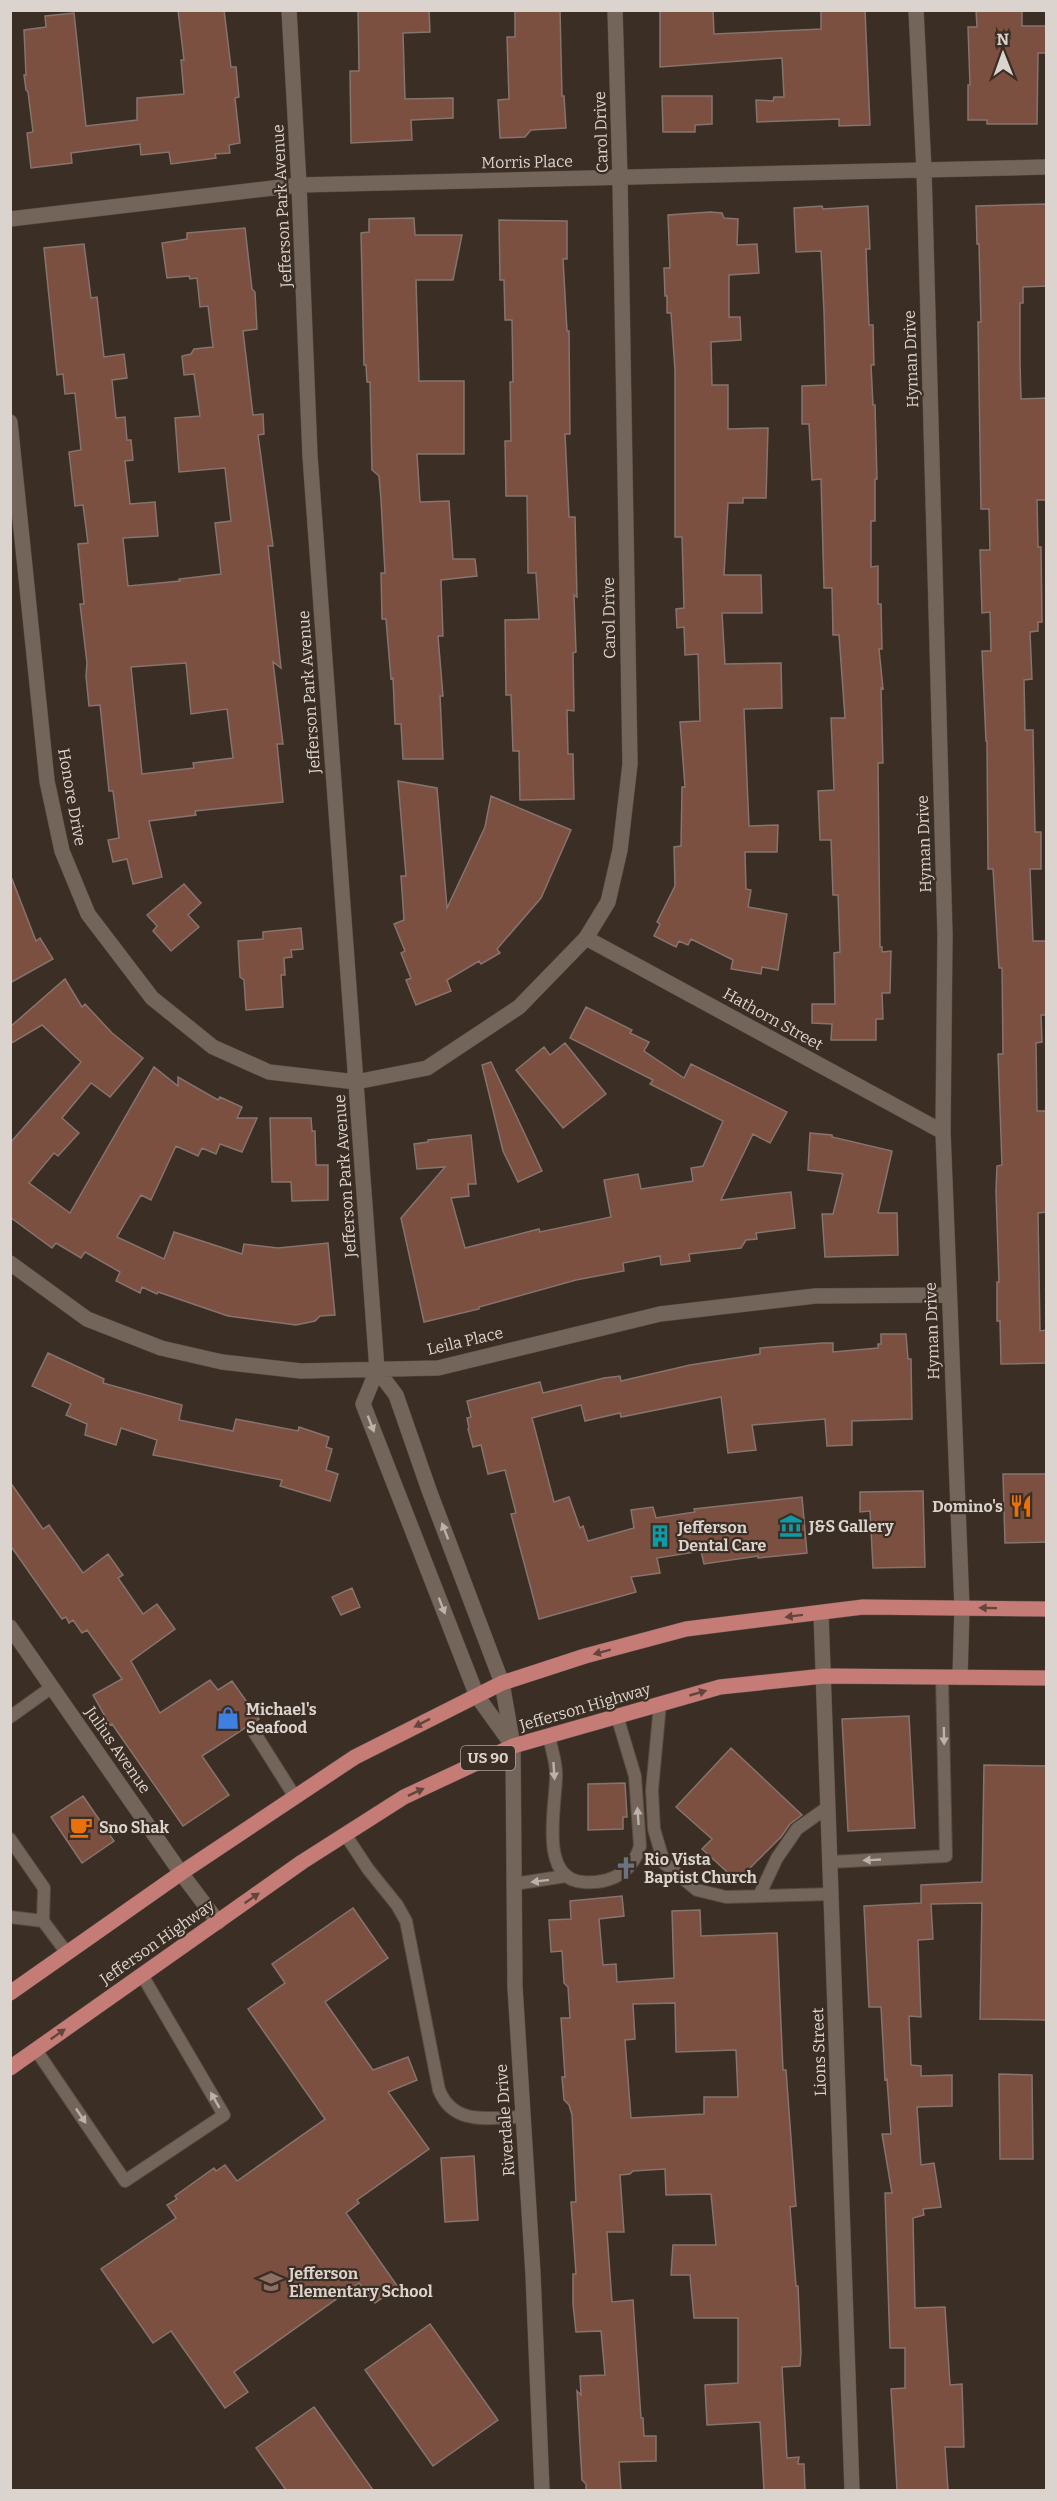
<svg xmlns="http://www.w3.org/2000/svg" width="1057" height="2501" font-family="Bitter,serif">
<rect width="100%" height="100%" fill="#3b2e24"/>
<path fill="#7c5041" stroke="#86736d" stroke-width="1.5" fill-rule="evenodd" d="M178,10h46l7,57h5l3,30 -4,1 5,45 -11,2 1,8 -15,1 1,4 -45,6 -2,-12 -28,3 -1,-11 -69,9 1,10 -41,5 -4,-35 6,-1 -5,-40 -2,-2 -2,-15h2l-2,-45 22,-3 -1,-11 29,-3 12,113 51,-6v-22l47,-4 -3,-34h3z
M358,10h71l1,22 -27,1 2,66 48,-1v20l-42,2 1,20 -61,3 -1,-72h9z
M515,10h45l2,86h2l2,32 -35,2 -6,7 -25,1 -2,-38 11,-1 -2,-62h8z
M660,10h53l1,24 107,-5v-19h44l5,115 -31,1v-7l-82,3 -1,-22 17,1 1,-4h10l-2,-39 -122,9z
M976,10h46v16h25v27h-9l-1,71h-50v-4h-19v-35h2l-2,-58h9z
M662,96h50v28l-17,1v7h-32z
M1047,204v82l-24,1v16h-3v59l1,37 26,-1v102h-10l1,47h3l1,75h-4v9l-8,1 2,47 -8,1 1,50h8l2,102h6v37h-11l3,72h14v74h-6l1,27 -6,1 1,68h10l-1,101 -8,1 2,118 7,-1v33l-46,1 -1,-43h-3v-39h2l-3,-91 1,-25 5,-1 -4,-111h5l-1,-86h-3l-6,-99h-5l-1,-128h-1l-4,-90h9l-1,-39 -8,1 -2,-63h10l-1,-41h-8l-3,-187h3l-2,-78h-2l-1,-38z
M822,206l1,3 45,-3 2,43h-4l3,76h4l1,40h-3l2,40h2l2,74h-2v42h-4v46l7,-1v38h3l1,45h-3l4,40 -2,-1 2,75h-5l2,184h2v5l9,-1 -1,42h-8l1,26h-7v21h-45l1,-16 -20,-1v-19h23l-1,-51 6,-1 -2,-57h-5l-2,-55h-11l-2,-49 16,-1 -3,-72h14l-6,-83h-6l-1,-47h-8l-3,-109 -9,1 -3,-56h-7v-38l24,-1 -2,-74 -3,-60 -25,1 -2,-44z
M710,212l12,1 2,5 14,1 -1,26 20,-1 2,29 -30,2v42h11l1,23 -30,2 1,43h16v44l40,-1 -2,70h-23v5h-15l-4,72h37l1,38h-40l3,51 56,-1 1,45 -38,1 5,117 29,-1 -1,27h-32l1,37 5,1 -3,17 39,7 -9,56 -16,-3 -1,7 -30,-5 2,-9 -42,-21 -3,6 -9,-4 -3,6 -22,-11 6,-12 -3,-2 18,-36 -1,-39 7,-1 1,-59h3l-5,-65 20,-1 -2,-67 -13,1 -1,-28 -7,1 -1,-19 8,-1 -2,-71h-7v-167l-4,-57h-4v-17h-2l-1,-28h6l-2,-53z
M414,218l1,17h47l-9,45h-37l3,101h45v73h-47l3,48 29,-1 4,58h22l2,17 -36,4 2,56h-5l5,60h-3l3,63h-40l-2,-35h-6l-2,-46 -2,1 -5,-60h-4l-1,-46h4l-4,-73 -2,-24 -7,-6 -2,-88h-3l-1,-17h-2l-3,-132 8,-1v-13z
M499,220l68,1v38h-4l4,72h2l1,103h-5l4,83h6l2,80 -3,-2 2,57 -3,1 1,58 -7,-1 1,44h5l1,45 -54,1 -1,-49h-6l-2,-56h-5l-1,-75 34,-1 -3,-46h-8l-1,-77h-21l-1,-55h6l-1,-59h3l-1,-62h-7l-1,-40h-4z
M245,228l7,61 3,3 2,37 -14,2 10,84 10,-1 1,20 -6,1 15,111h-5l13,122 -8,-6 10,82h-6l6,58 -88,9 1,4 -47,6 13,56 -29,7 -6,-25 -14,3 -5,-22 11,-2 -6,-47h-4l-9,-86 -11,1 -3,-30 1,-13 -7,-59h4l-6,-60 10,-1 -5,-38 -8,1 -6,-54 12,-2 -6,-57 -10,1 -2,-20 -6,1 -13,-127 40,-4 7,54 6,-1 7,60 20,-3 3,24 -15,2 4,38 9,-1 2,23h4l2,20 -8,1 5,43 25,-2 3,34 -35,2 5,48 52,-5 -1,-2 42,-5 -6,-51 16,-2 -6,-53 -46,4 -4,-54 25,-2 -6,-42 -10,1 -2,-19 9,-2 3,-5 19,-2 -5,-41 -8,1 -3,-29 -7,1 -1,-3 -22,2 -5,-35 25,-4v-6zM186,663l5,51 36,-5 6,49 -40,5 1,5 -52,6 -11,-107z
M398,781l39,7 10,120 38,-81 6,-31 80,34 -30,68 -44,51 3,4 -19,11 -2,-3 -32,19 4,11 -35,14 -10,-25 5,-2 -10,-25 4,-2 -11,-27 10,-4 -3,-44h5z
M12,879l24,62 4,-3 13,21 -43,24v-103z
M184,884l17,19 -13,12 11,12 -28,24 -18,-20 4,-5 -10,-11z
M301,928l2,21 -12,1 1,7 -8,1 1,17h-4l2,32 -37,3 -2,-30 -4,-3 -2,-36 25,-2v-7z
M65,979l17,28 3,-3 27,29 31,25 -33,39 -19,-14 -29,35 17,15 -21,23 -4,-3 -25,30 41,30 84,-146 24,19v-9l40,23 2,-3 22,10 -5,11h20l-15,34 -22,-8 -4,10 -14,-6 -4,8 -22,-10 -25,54 -10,-5 -24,42 47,22 10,-27 68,22 2,-10 34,4 50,-5 7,72 -15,1 -5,5 -19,4 -68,-9 -70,-24 -1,2 -15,-7 -2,6 -24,-12 4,-9 -35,-20 -4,6 -25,-15 -4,5 -42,-31v-74l71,-81 -39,-37 -32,19v-17z
M586,1007l46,23 -2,3 19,9 -5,9 40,27 7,-14 96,48 -17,31 -17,-9 -32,66 70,-8 4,36 -39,5 1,6 -11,1 -5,8 -52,6 1,7 -29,4 -1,-9 -37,7 1,8 -48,9 -97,27v2l-55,13 -23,-104 44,-51 -28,2 -3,-25 14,-2v-2l43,-5 5,49h-8l1,12 -18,2 14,50 74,-19 1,3 71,-15 -7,-37 34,-6 3,15 52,-8 -2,-13 12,-2 20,-45 -73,-37 3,-4 -83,-42z
M565,1043l41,51 -43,34 -47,-58 28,-23 6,8z
M491,1062l51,109 -24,11 -15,-31 -21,-86z
M270,1118h41l1,13h3l1,34h12v35l-36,1 -1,-19h-19z
M810,1133l22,2v2l60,14 -14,62h19l1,42 -73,2 -3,-43h11l10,-40 -35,-4z
M881,1334h25l2,25h3l1,60 -60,2v24l-25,1 -2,-27 -73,6 4,25 -28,3 -7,-56 -100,20 -1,-4 -35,8 -4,-16 -49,13 22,84 15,-5 11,31 3,-2 5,15 46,-13 -3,-18 22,-3 3,11 39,-6 -1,-3 108,-12 5,56 -49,5v-2l-54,8 -3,-13 -44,7 3,15 -29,4 5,15 -97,27 -28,-105 5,-1 -11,-43 -17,4 -7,-29 -8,2 -5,-18 1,-1 -2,-10 4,-1 -4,-16 73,-19 3,11 61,-15 16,-2 1,5 69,-16 70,-11v-6l62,-5h11v9l45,-4v-4h3z
M48,1353l56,26 -1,4 79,22 -3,15 54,11 3,-12 62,12 1,-4 30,10 -3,10 6,2 -6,21 12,4 -8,27 -50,-15 2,-6 -129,-25 4,-15 -36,-12 -5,17 -31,-10 2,-11 -21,-9 5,-11 -39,-18z
M1003,1474h44v68l-42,1z
M10,1482l33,47 6,-4 34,48 25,-19 15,21 -5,3 25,36 14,-10 18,25 -44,32 29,52 50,-33 8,10 14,-9 27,38 -57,37 27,39 -46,31 -71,-102 -2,1 -17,-30 29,-16 -35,-49 -5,3 -9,-13 -4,3 -3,-6 -4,2 -52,-74z
M923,1491l2,76 -52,1 -3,-57 -10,1v-20z
M352,1588l8,19 -19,8 -9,-18z
M909,1716l6,112 -67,3 -6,-112z
M731,1748l71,67 -12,9 -9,13 -44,44 -35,-32 10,-10 -36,-32z
M984,1765l63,1v254l-67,-1 2,-116 -51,1 2,35 -15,1 3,77 -12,-1 2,49 10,1v10l31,-1v31l-35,1 4,58 13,-2 7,44 -18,2 1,6 -11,3 2,90 30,-1 5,78 12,-1 2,63h-19l3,43h-51l-6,-101 14,-1v-40h-15l-5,-155h7l-10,-59h9l-4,-55 -2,1 -4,-73h-12l-5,-101 57,-3v-18l61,-3z
M625,1783l2,34h-4v12l-35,1v-46z
M83,1796l31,45 -32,22 -31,-46z
M622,1896l2,20 -25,3 4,46 13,-1 1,18 57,-4 -2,-67 28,-1 1,26 76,-3 6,137h3l10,136 -6,1 6,79h2l3,67 -1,13 -18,1 5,91 12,-1 -1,7h6l1,26h-41l-4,-68 -53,3 -2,-40 33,-2v-65h-44l-4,-43h-19l2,-30h43l-5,-51 -45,1 -1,-26 -32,2 -3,3 -10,1 4,57h-17l5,70 21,-2 8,118h2l1,18h12v25l-37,1 2,28h-35v-6l-4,-4 -5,-89 4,4 -1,-19 25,-1 -4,-44 -25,1 -3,-28v-30h3l-5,-72h5l-4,-87 -3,-10 -5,-5 -2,-23h3l-4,-59h9l-2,-31 -4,-4 -2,-32 -11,1 -2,-32 22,-1 -1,-18zM675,2003l1,49 60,-2 2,47h-34v17l-73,4 -6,-78 10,-1 -2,-35z
M353,1908l35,50 -63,44 48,68 35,-13 9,23 -29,12 41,57 -72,51 2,3 -13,10 52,74 -23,16 -16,-20 -125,89 14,20 -23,16 -54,-77 -18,12 -52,-74 75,-51 -9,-13 10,-6 -2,-3 39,-28 2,3 9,-6 12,16 88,-62 -77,-110 37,-26 -13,-19z
M999,2074l33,1 1,84h-33z
M474,2156l4,64 -33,2 -4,-64z
M430,2324l68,96 -65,46 -68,-96z
M314,2407l59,83h-87l-30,-42z"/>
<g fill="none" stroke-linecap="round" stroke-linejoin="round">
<g stroke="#554b43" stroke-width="14">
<path id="lane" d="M660,1704l-8,86 2,39 10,34 33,27 29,7 105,-3
M10,1717l42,-30
M254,1732l41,65
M549,1736c2,12 7,25 7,37 1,29 -19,106 27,109 10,1 23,-1 32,-5 14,-7 21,-17 25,-31l-5,-70 -18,-60
M345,1834l23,35 29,36 9,16 33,169c15,37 51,27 84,27
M10,1839l34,49 -1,33 24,32
M830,1862l116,-6 -4,-179
M514,1884l52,-8
M759,1896l18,-38 20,-29 31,-22
M10,1917l33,4
M36,2050l89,131 99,-66 -82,-140"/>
</g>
<g stroke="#554b43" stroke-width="16">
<path id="street" d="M289,10l10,175 11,271 67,914 -14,34 114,292 36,50
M916,10l8,160 21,765 -2,197 19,476 -2,69
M10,219l289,-34 747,-18
M10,422l37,359 15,70 26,63 64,84 61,49 56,25 87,10 71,-14 92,-61 67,-69 22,-36 12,-52 10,-86 -10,-586 -5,-168
M586,938l357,194
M10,1263l77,56 74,29 61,14 79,9 137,-3 222,-54 155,-18 134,-1
M377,1370l19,25 33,95 73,193 11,63 2,241 18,287 9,216
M821,1613l31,877
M10,1627l171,246 37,49"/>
</g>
<g stroke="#554b43" stroke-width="16">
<path id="primary" d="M10,1993l171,-120 174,-116 147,-74 83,-27 101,-27 177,-22 183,2
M10,2068l292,-206 102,-65 109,-51 207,-59 104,-11 222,2"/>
</g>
<use href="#lane" stroke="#73655a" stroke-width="12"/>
<use href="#street" stroke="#73655a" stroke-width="15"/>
<use href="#primary" stroke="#c57c76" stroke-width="15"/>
</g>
<defs><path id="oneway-solid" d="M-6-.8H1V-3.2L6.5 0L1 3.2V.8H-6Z" transform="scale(1.5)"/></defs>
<g fill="#bcb2aa">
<use href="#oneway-solid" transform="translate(371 1424) rotate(69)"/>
<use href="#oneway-solid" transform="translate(445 1531) rotate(-111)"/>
<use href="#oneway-solid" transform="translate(442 1606) rotate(69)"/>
<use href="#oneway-solid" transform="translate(944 1736) rotate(89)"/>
<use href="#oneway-solid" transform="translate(554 1771) rotate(86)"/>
<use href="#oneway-solid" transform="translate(638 1816) rotate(-94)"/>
<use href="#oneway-solid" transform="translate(872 1860) rotate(177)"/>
<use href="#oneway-solid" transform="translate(540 1881) rotate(173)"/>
<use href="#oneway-solid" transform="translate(215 2100) rotate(-120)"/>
<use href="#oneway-solid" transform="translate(81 2116) rotate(56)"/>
</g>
<g fill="#64453d">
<use href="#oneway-solid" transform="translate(988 1608) rotate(-179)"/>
<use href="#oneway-solid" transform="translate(794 1616) rotate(173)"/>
<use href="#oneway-solid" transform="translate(602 1652) rotate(165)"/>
<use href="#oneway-solid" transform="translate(698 1693) rotate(-16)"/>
<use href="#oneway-solid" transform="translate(422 1723) rotate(153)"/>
<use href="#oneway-solid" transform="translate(416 1792) rotate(-25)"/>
<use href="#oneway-solid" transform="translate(252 1898) rotate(-35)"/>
<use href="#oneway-solid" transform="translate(58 2034) rotate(-35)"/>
</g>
<defs>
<g id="restaurant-bare" transform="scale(1.8)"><path d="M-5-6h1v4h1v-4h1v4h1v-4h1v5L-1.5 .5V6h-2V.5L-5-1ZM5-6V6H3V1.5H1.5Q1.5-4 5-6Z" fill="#e8710a" stroke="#3b2e24" stroke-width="2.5" paint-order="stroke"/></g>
<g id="museum-bare" transform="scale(1.8)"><path d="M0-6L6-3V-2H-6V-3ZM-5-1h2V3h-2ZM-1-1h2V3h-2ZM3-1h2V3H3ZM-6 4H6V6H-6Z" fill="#0f9aa8" stroke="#3b2e24" stroke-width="2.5" paint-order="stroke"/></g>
<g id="building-bare" transform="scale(1.8)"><path d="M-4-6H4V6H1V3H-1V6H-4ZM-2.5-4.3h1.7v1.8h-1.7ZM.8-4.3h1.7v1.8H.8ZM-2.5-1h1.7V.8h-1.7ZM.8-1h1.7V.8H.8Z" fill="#0f9aa8" stroke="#3b2e24" stroke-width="2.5" paint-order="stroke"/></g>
<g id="shop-bare" transform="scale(1.8)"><path d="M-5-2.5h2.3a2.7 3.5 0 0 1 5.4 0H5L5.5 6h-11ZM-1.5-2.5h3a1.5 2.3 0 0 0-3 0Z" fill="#3f7fe0" stroke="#3b2e24" stroke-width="2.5" paint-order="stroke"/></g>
<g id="cafe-bare" transform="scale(1.8)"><path d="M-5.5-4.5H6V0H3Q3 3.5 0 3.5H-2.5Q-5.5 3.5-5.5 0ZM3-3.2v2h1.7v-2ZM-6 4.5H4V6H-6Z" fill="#e8710a" stroke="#3b2e24" stroke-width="2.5" paint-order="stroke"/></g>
<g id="church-bare" transform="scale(1.8)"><path d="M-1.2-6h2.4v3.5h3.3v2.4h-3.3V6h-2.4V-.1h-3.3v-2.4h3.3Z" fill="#6b7280" stroke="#3b2e24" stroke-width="2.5" paint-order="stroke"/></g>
<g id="school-bare" transform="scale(1.8)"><path d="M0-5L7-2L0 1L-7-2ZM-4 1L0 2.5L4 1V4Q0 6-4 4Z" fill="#8d6e63" stroke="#3b2e24" stroke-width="2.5" paint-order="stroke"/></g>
</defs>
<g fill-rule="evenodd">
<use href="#restaurant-bare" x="1021" y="1506"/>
<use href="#museum-bare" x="791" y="1526"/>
<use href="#building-bare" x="660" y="1536"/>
<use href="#shop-bare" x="228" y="1718"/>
<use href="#cafe-bare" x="81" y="1827"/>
<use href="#church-bare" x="626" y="1868"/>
<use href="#school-bare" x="271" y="2282"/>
</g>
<g text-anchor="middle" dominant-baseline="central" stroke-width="4.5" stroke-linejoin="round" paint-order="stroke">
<rect fill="#3b2e24" stroke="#aba29a" stroke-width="1.5" x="461" y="1746" width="54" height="24" rx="4.5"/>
<g font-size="15" font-weight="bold" fill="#dbd3cd">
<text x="488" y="1758">US 90</text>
</g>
<g font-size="16" fill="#dbd3cd" stroke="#3b2e24">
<text transform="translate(601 132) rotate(-92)">Carol Drive</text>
<text transform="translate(527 162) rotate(-1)">Morris Place</text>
<text transform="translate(282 206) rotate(-93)">Jefferson Park Avenue</text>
<text transform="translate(911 359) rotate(-92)">Hyman Drive</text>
<text transform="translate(609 618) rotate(-91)">Carol Drive</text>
<text transform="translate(309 692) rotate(-94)">Jefferson Park Avenue</text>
<text transform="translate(72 797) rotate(80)">Honore Drive</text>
<text transform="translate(924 844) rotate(-92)">Hyman Drive</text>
<text transform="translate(773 1019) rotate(29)">Hathorn Street</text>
<text transform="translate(345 1176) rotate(-94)">Jefferson Park Avenue</text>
<text transform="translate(932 1331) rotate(-92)">Hyman Drive</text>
<text transform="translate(465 1341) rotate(-13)">Leila Place</text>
<text transform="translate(585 1707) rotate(-16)">Jefferson Highway</text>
<text transform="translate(118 1750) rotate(55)">Julius Avenue</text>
<text transform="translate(157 1942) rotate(-35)">Jefferson Highway</text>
<text transform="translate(819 2052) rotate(-92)">Lions Street</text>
<text transform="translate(505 2120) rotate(-94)">Riverdale Drive</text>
</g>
<g font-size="16" font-weight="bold" fill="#dbd3cd" stroke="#3b2e24" text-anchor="start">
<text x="1003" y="1506" text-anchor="end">Domino's</text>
<text x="809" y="1526">J&amp;S Gallery</text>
<text x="678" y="1527">Jefferson<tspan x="678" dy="18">Dental Care</tspan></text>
<text x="246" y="1709">Michael's<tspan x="246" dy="18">Seafood</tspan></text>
<text x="99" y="1827">Sno Shak</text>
<text x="644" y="1859">Rio Vista<tspan x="644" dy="18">Baptist Church</tspan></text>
<text x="289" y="2273">Jefferson<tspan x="289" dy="18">Elementary School</tspan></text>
</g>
</g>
<rect width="1057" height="2501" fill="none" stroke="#dbd3cd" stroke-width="24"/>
<g transform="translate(1003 54) rotate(359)" stroke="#3b2e24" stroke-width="4.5" paint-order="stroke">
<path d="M0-4.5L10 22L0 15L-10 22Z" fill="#dbd3cd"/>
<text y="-9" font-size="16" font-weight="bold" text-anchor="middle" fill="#dbd3cd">N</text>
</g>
</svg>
